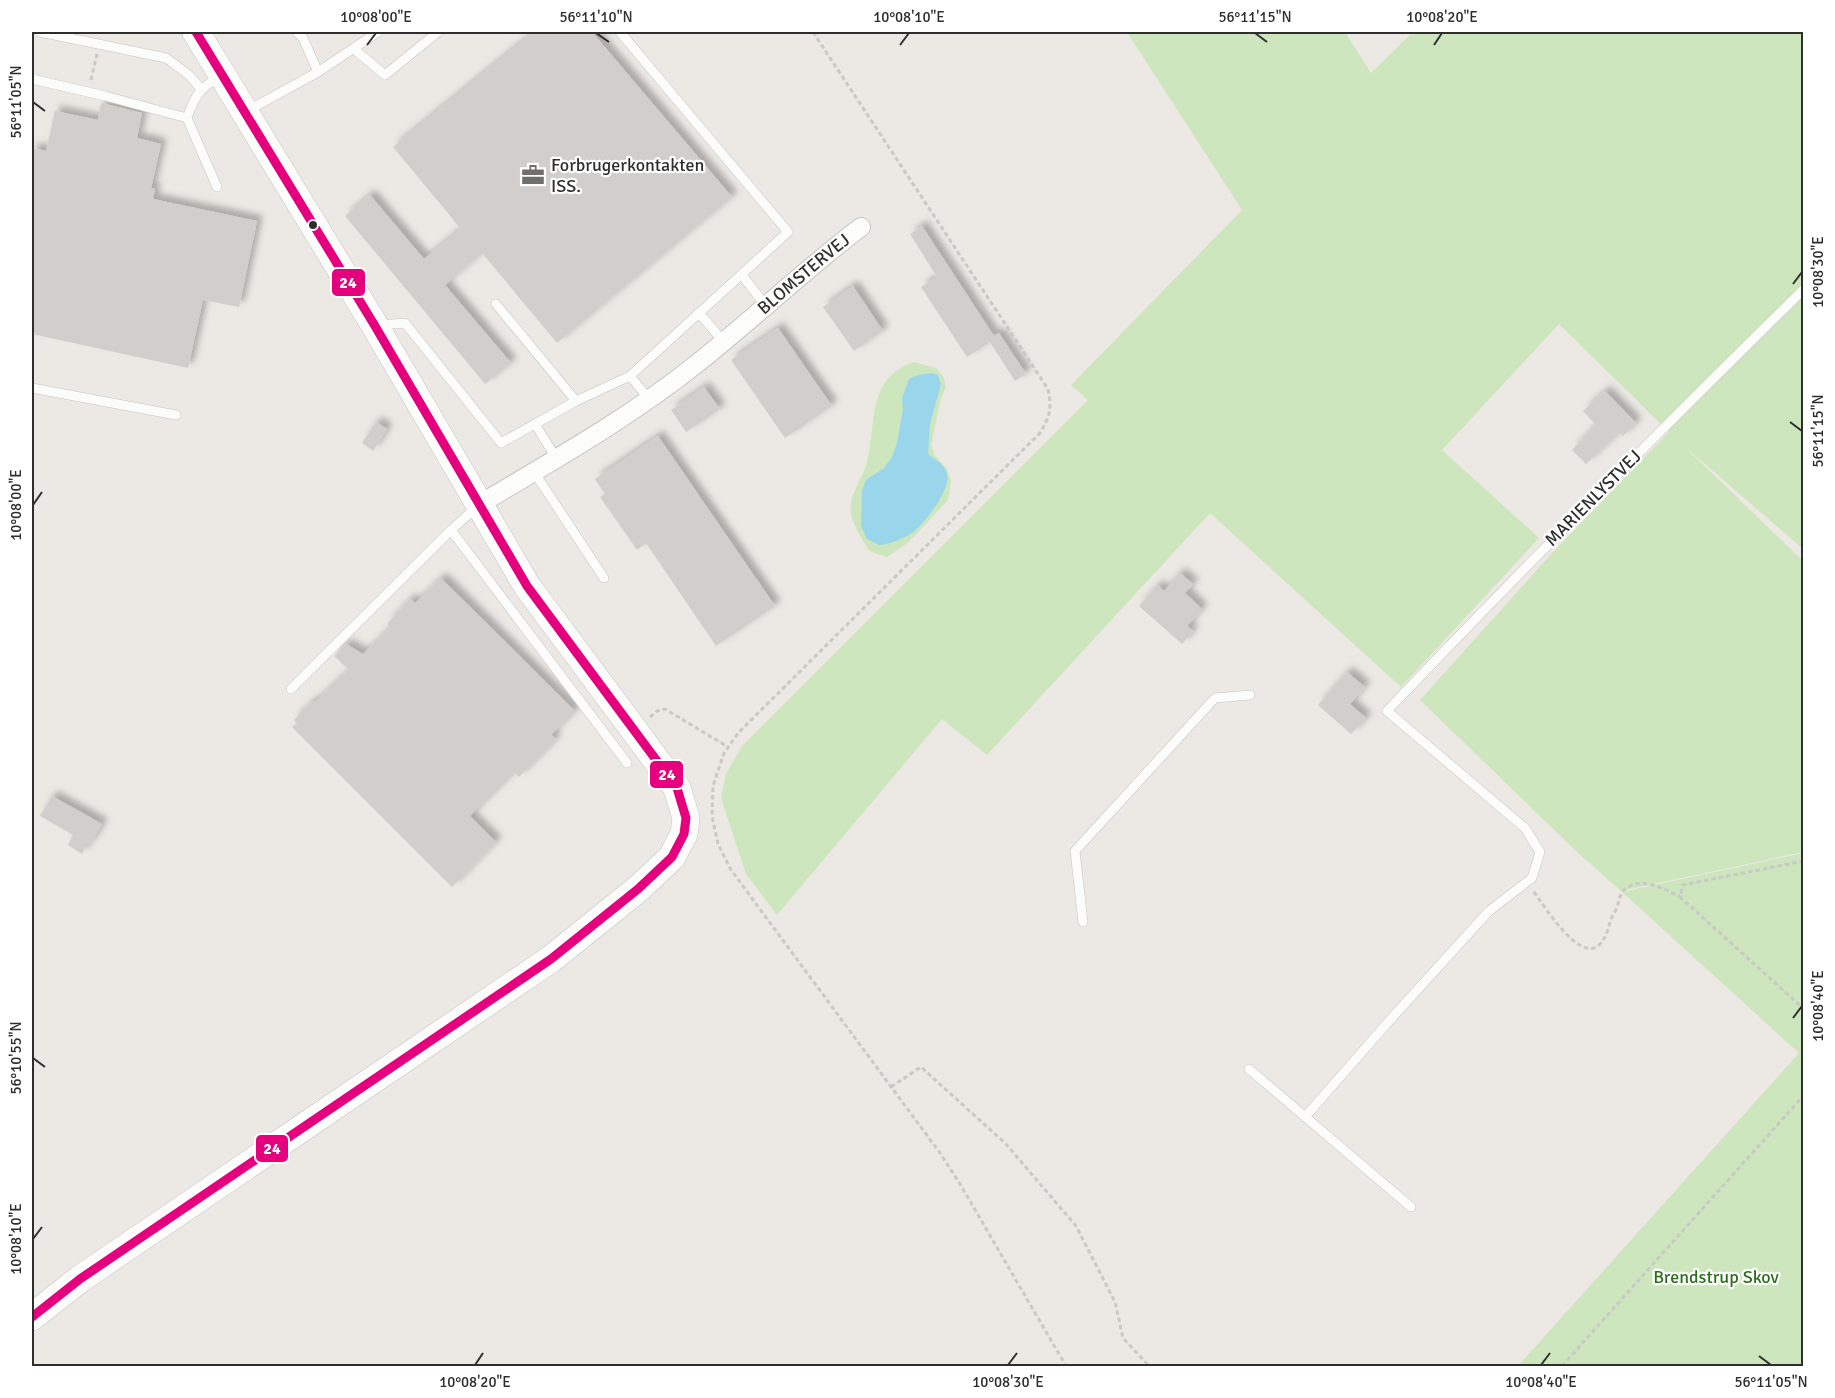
<svg xmlns="http://www.w3.org/2000/svg" width="1835" height="1398" font-family="Signika,sans-serif">
<defs>
<filter id="shadow"><feDropShadow dx="5.5" dy="-5.5" stdDeviation="3" flood-color="#0004"/></filter>
</defs>
<rect width="100%" height="100%" fill="#ece8e4"/>
<path fill="#cee6be" d="M1127,32h218l26,41 42,-41h390v517l-120,-104 120,116v291l-182,39 -45,-40 -156,-151 133,-148 116,-120 -110,-108 -117,126 97,88 -138,149 -191,-174 -223,242 -45,-36 -165,196 -31,-41 -25,-76 5,-24 16,-28 346,-346 -17,-15 171,-175z
M914,362l22,6 7,8 3,10 -6,16 -9,44 4,10 11,11 5,14 -3,19 -40,43 -21,14 -18,-6c-6,-11 -16,-25 -18,-37 -3,-20 12,-34 16,-52 10,-39 -1,-84 47,-100z
M1803,853v513h-285l281,-313 -177,-161z"/>
<path fill="#99d6ec" d="M932,373l6,2 3,9 -11,40 -2,30c7,6 15,9 19,19 5,15 -22,50 -34,59 -10,7 -22,12 -34,13l-12,-6 -6,-13 1,-35 4,-11 18,-12 8,-11 5,-14 6,-34 -1,-11 7,-19 9,-4z"/>
<path fill="#d1cecb" filter="url(#shadow)" d="M534,32h58l140,165 -175,146 -75,-90 -37,32 66,78 -26,21 -140,-168 25,-21 54,64 37,-30 -68,-82z
M101,103l41,10 -5,25 24,6 -10,44 4,1 -2,10 104,22 -18,86 -36,-7 -15,68 -156,-34v-186l14,3 9,-40 43,9z
M922,226l72,110 5,-3 27,41 -11,7 -25,-39 -23,15 -46,-70 16,-10 -27,-43z
M853,286l30,45 -29,20 -31,-44z
M778,328l54,78 -47,32 -54,-78z
M704,387l16,22 -34,23 -15,-22z
M1605,391l31,32 -13,13 -4,-4 -33,32 -14,-14 24,-25 -13,-14z
M376,422l11,7 -14,22 -11,-8z
M658,436l117,170 -59,40 -70,-103 -9,7 -37,-53 5,-3 -10,-15z
M1180,573l13,11 -8,9 17,16 -15,17 6,5 -11,13 -43,-38 19,-21 6,6z
M441,578l134,133 -24,24 5,4 -37,38 -5,-5 -44,44 26,26 -44,45 -160,-160 5,-4 -3,-3 19,-19 2,1 34,-32 -15,-14 12,-12 17,10 28,-27 -4,-3 23,-25 5,4z
M1347,672l18,15 -15,17 16,14 -15,16 -33,-29z
M52,796l50,28 -12,20 -2,-1 -6,11 -14,-9 5,-10 -33,-19z"/>
<g fill="none" stroke-linecap="round" stroke-linejoin="round">
<g stroke="#c5c4c5" stroke-width="10">
<path id="lane" d="M40,32l126,26 23,17 12,14
M297,32l6,6 15,34
M354,49l31,26 53,-43
M32,79l73,17 82,22
M247,111l71,-39 60,-40
M217,187l-30,-69c8,-22 12,-30 34,-42
M742,275l23,30
M496,304l80,97
M699,313l24,28
M380,325l25,-2 96,120 75,-42 54,-25 158,-144 -168,-200
M630,376l19,23
M32,388l144,27
M535,424l21,34
M534,472l70,106
M451,530l176,233
M291,689l160,-159 27,-24
M1083,922l-8,-71 140,-153 35,-3
M1249,1069l162,138
M1305,1117l85,-97 99,-109 43,-33 8,-26 -15,-24 -138,-117c136,-143 276,-283 417,-422"/>
</g>
<g stroke="#c5c4c5" stroke-width="20">
<g id="street">
<path id="s1" d="M480,504c72,-43 147,-85 214,-138 57,-45 109,-95 167,-139"/>
</g>
</g>
<g stroke="#c5c4c5" stroke-width="28">
<path id="secondary" d="M32,1317l48,-38 471,-320 87,-70 34,-32 12,-23 2,-16 -9,-30 -150,-202 -152,-260 -179,-294"/>
</g>
<path stroke="#c9c9c8" stroke-width="3" stroke-dasharray="4.5 3" stroke-linecap="butt" d="M813,32l235,357c4,20 2,27 -8,44l-301,299 -15,21 -11,33 -1,30 6,28 13,26 209,283 20,31 106,182
M91,80l6,-26
M650,717l7,-6 8,-2 63,38
M1804,861l-121,24 -3,12 124,112
M1534,892c10,13 46,73 66,52 7,-7 8,-16 11,-25 2,-4 5,-8 6,-12 3,-8 3,-16 11,-20 15,-10 39,3 52,10
M891,1087l30,-20 85,77 70,82 39,76 8,36 26,28
M1562,1366l242,-271"/>
<use href="#lane" stroke="#fcfcfb" stroke-width="9"/>
<use href="#street" stroke="#fcfcfb" stroke-width="18"/>
<use href="#secondary" stroke="#fcfcfb" stroke-width="27"/>
<g stroke="#fff" stroke-width="14">
<path id="bus-1" d="M32,1317l48,-38 471,-320 87,-70 34,-32 12,-23 2,-16 -9,-30 -150,-202 -152,-260 -179,-294"/>
</g>
<use href="#bus-1" stroke="#e5007d" stroke-width="9"/>
</g>
<path fill="none" stroke="#2e2e2e" stroke-width="2" d="M596,33l13,9M1255,33l12,9M367,45l9,-12M900,45l9,-12M1434,45l8,-12M33,102l12,9M1793,284l9,-12M1790,422l12,9M33,505l9,-13M1793,1018l9,-12M33,1058l12,9M33,1239l9,-12M1759,1356l12,9M475,1365l8,-12M1008,1365l9,-12M1541,1365l9,-12"/>
<defs>
<g id="office-bare" transform="scale(1.8)"><path d="M-6-3h4V-5.5h4V-3h4V5H-6ZM-1-4.5V-3h2v-1.5ZM-6 0V1H6V0Z" fill="#706f6e" stroke="#fff" stroke-width="2.5" paint-order="stroke"/></g>
</defs>
<g fill-rule="evenodd">
<use href="#office-bare" x="533" y="175"/>
</g>
<circle fill="#2e2e2e" stroke="#fff" stroke-width="2" cx="313" cy="225" r="5"/>
<g text-anchor="middle" dominant-baseline="central" stroke-width="4.5" stroke-linejoin="round" paint-order="stroke">
<g font-size="18" fill="#2e2e2e" stroke="#fff" text-anchor="start">
<text x="551" y="165">Forbrugerkontakten<tspan x="551" dy="21">ISS.</tspan></text>
</g>
<g font-size="18" fill="#2e2e2e" stroke="#fff">
<text stroke="none"><textPath href="#s1" startOffset="398">BLOMSTERVEJ</textPath></text>
<text transform="translate(1593 498) rotate(-45)">MARIENLYSTVEJ</text>
</g>
<g font-size="18" fill="#2c6e1b" stroke="#fff">
<text x="1716" y="1277">Brendstrup Skov</text>
</g>
</g>
<g stroke="#fff" stroke-width="2">
<rect x="331" y="268" width="35" height="29" rx="6" fill="#e5007d"/>
<rect x="649" y="760" width="35" height="29" rx="6" fill="#e5007d"/>
<rect x="255" y="1134" width="34" height="29" rx="6" fill="#e5007d"/>
</g>
<g font-size="16" text-anchor="middle" font-weight="bold" fill="#fff">
<text x="348" y="288">24</text>
<text x="667" y="780">24</text>
<text x="272" y="1154">24</text>
</g>
<rect width="1835" height="1398" fill="none" stroke="#ffffff" stroke-width="66"/>
<rect x="33" y="33" width="1769" height="1332" fill="none" stroke="#2e2e2e" stroke-width="2"/>
<g font-size="15" text-anchor="middle" fill="#2e2e2e">
<text x="376" y="22">10°08'00"E</text>
<text x="596" y="22">56°11'10"N</text>
<text x="909" y="22">10°08'10"E</text>
<text x="1255" y="22">56°11'15"N</text>
<text x="1442" y="22">10°08'20"E</text>
<text transform="translate(16 102) rotate(-90)" y="5">56°11'05"N</text>
<text transform="translate(1818 272) rotate(-90)" y="5">10°08'30"E</text>
<text transform="translate(1818 431) rotate(-90)" y="5">56°11'15"N</text>
<text transform="translate(16 505) rotate(-90)" y="5">10°08'00"E</text>
<text transform="translate(1818 1006) rotate(-90)" y="5">10°08'40"E</text>
<text transform="translate(16 1058) rotate(-90)" y="5">56°10'55"N</text>
<text transform="translate(16 1239) rotate(-90)" y="5">10°08'10"E</text>
<text x="475" y="1387">10°08'20"E</text>
<text x="1008" y="1387">10°08'30"E</text>
<text x="1541" y="1387">10°08'40"E</text>
<text x="1771" y="1387">56°11'05"N</text>
</g>
</svg>
